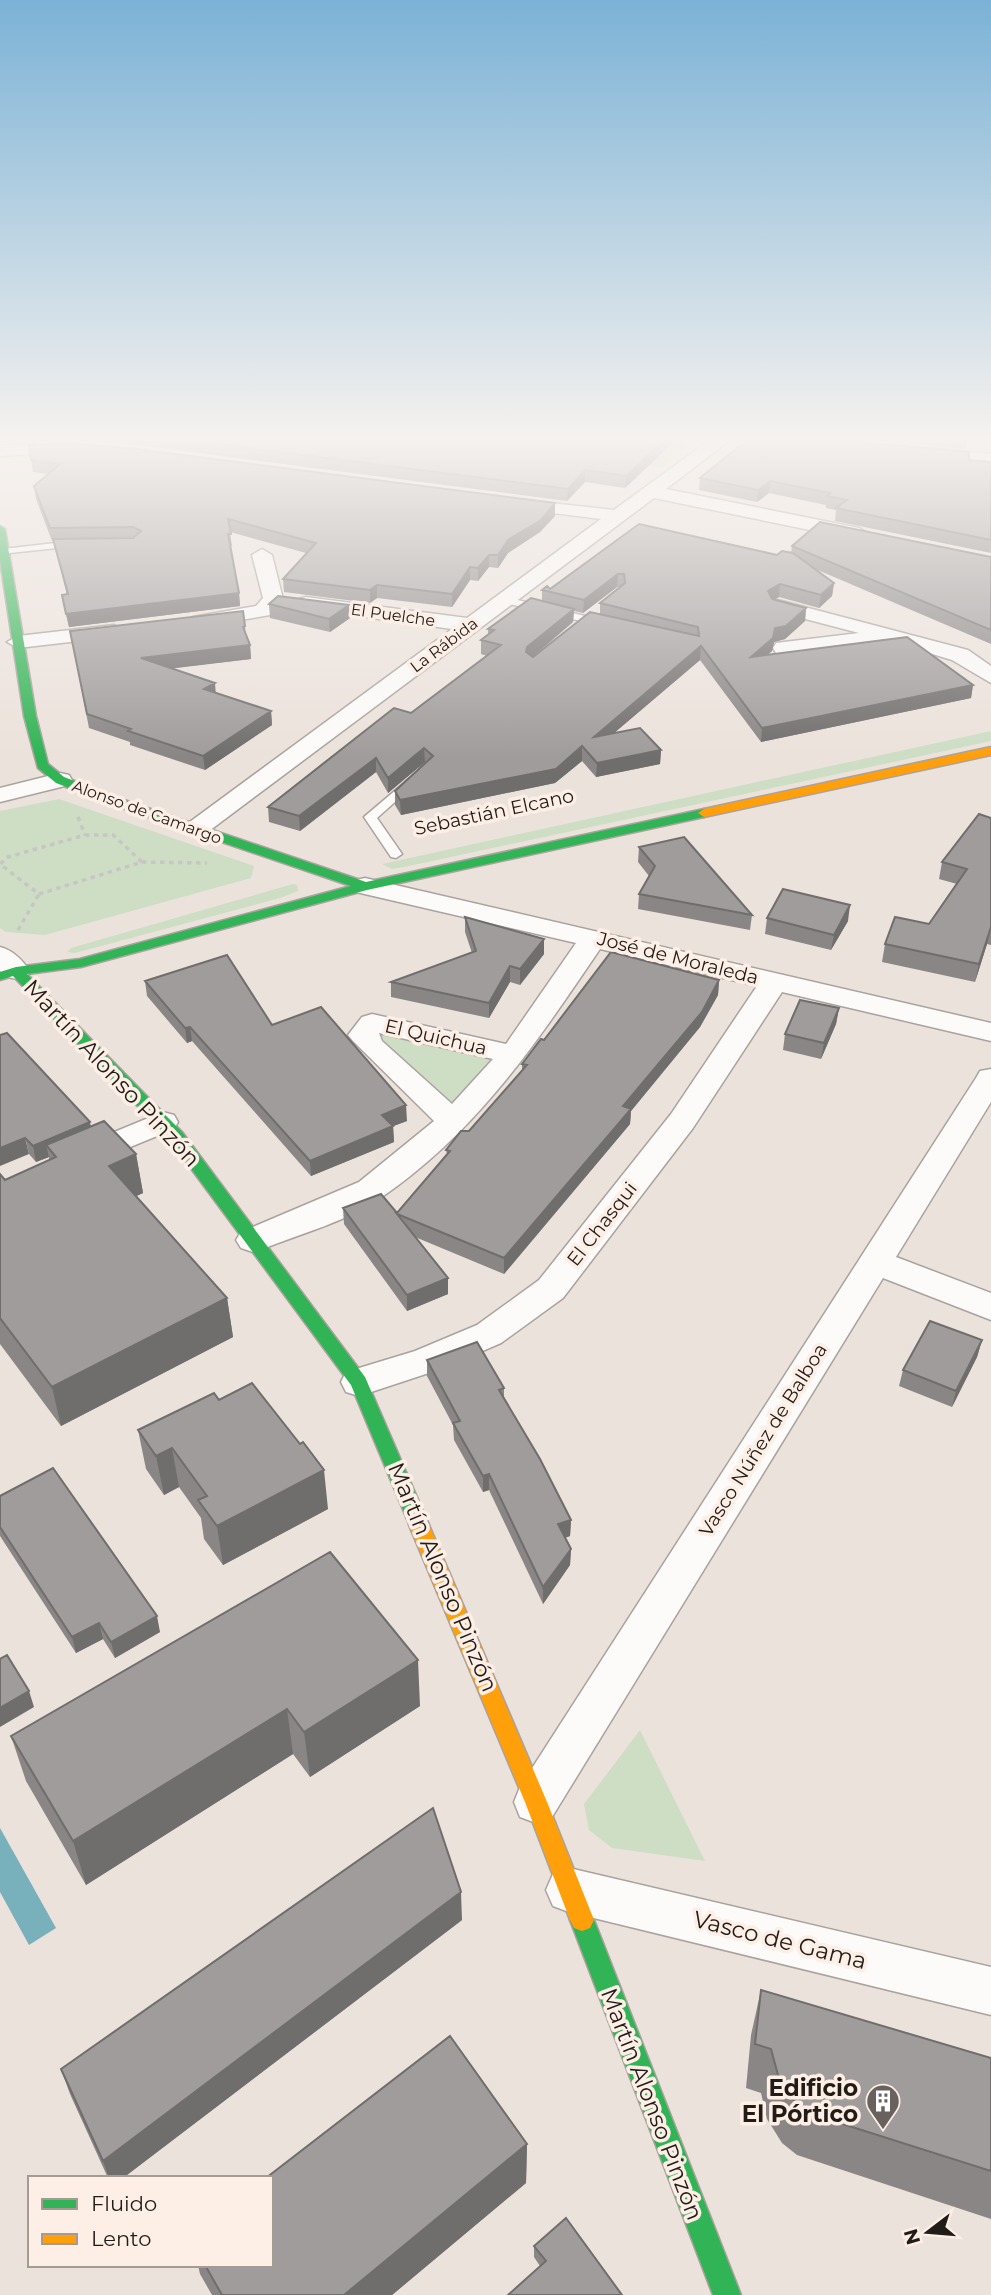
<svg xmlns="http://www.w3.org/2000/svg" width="991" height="2295" font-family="Montserrat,sans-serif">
<rect width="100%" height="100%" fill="#ece2dc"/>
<path fill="#cddec5" d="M673,436l20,4 -32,29 -14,-3 28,-25z
M991,731v10l-582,125 -17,3 -10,-5z
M59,799l195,67 -3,12 -206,57 -39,-3 -6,-4v-117z
M293,884l4,1 1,6 -18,7 -205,55 -8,-1 4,-4z
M376,1028l125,30 -48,52 -73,-65z
M640,1730l65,131 -93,-13 -23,-18 -5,-26z"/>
<path fill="#78b0bb" d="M0,1828l56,100 -27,17 -29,-53z"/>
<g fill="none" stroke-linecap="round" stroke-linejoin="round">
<g stroke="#aaa29e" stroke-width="3">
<path id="lane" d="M73,541l3,1v4l-76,8v-4l3,-1z
M505,597l101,24 1,2 -5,3 -101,-24v-4z
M410,778l6,4 -2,3 -37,33 25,36 -6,4 -5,-1 -27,-40z"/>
</g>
<g stroke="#aaa29e" stroke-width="3">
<path id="street" d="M715,436h20l-69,53 193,39 10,6 -10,6 -205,-42 -449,336h-18l-4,-5 4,-5 265,-195 -146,-20 -7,-2 -3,-4 3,-4 7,-2 161,21 134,-99 -88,-11 -7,-2 -2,-4 2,-4 108,12z
M73,442l6,1 3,4 -3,4 -79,5v-10z
M928,448l63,6v10l-69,-7 -3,-4 3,-4z
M262,549l10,6 11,44 -13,16 -70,12 -7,-2 -4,-4 4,-4 63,-11 7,-8 -11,-43z
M778,600l190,50 23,16v17l-39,-23 -69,-21 -10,5 -89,10 -8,-1 -3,-5 3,-5 8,-1 75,-9 -88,-23 -3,-4z
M114,625l11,6 -3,5 -104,12 -11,-6 11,-6z
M60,773l9,2 3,5 -3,5 -69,17v-14z
M365,878l626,145v18l-209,-49 -89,136 -130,170 -62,45 -60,26 -82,27 -13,-4 -5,-10 5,-10 69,-21 62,-26 62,-45 132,-166 86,-128 -157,-37c-64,94 -122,182 -218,248 -34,24 -79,36 -117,51l-12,4 -12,-4 -5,-8 5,-8 118,-50 75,-61 -81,-80 -5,-6 14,-18 10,-3 134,30 70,-101 -220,-51 -4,-6 4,-6zM379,1033l114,26 -41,45 -70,-63z
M0,947c13,3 22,13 30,24l-4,6c-11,3 -18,2 -26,-6z
M991,1069v33l-95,155 95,36v27l-108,-42 -331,539 -16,6 -16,-6 -6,-15 6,-15 456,-709 4,-7z
M163,1112l11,3 4,7 -4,7 -90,37 -11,-3 -5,-7 5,-7z
M569,1868l422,99v48l-422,-103 -16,-6 -7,-16 7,-16z"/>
</g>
<g stroke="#aaa29e" stroke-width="3">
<path id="fast" d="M0,526l5,3 31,187 12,48 16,13 60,23 242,82 338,-73 6,4 -6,4 -337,73 -286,77 -54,7 155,158 183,245 64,148 -3,6 -7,2 -7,-2 -61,-146 -181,-245 -157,-164 -13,4v-8l16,-5 64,-8 271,-73 -235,-80 -60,-23 -18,-15 -14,-52 -24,-156z
M582,1909l8,3 4,8 147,375h-28l-143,-375 4,-8z"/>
</g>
<g stroke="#aaa29e" stroke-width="3">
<path id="slow" d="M991,747v8l-287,62 -6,-4 6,-4z
M419,1517l7,2 3,6 118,277 47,118 -4,8 -8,3 -8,-3 -4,-8 -45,-118 -116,-277 3,-6z"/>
</g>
<path stroke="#c8c5c4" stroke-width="3.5" stroke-dasharray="4.5 4.5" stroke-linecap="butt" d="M78,817l7,18
M85,835h28l29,27 -103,32 -39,-30 8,-7z
M142,862l65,1
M18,930l21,-36"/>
<use href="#lane" fill="#fcfbfa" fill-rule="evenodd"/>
<use href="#street" fill="#fcfbfa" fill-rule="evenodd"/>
<use href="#fast" fill="#30b455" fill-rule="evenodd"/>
<use href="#slow" fill="#ff9f0a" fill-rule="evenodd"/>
</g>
<path fill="#8a8686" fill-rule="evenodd" d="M27,436h653l-55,52 -40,-6 -18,19 -429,-56 -68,-6 -41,3z
M841,436h127l-2,13z
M29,445l526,58v13l-15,16 -32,21 -10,15 -9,-1 -11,14 -8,-1 -18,27 -75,-9 -7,5 -86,-11 -1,-13 23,-26 -76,-21 2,14h-1l8,47 1,13 -171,21 -7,-32h5l-13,-54h-2l-16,-42 -2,-13 14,-12 -15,-2z
M969,460l22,5v88l-156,-32 1,-11 -10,-2v-3l-57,-12 -12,9 -58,-12 1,-12z
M639,524l138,31 14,-2 1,-7 199,11v87l-178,-76 21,15 -2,13 -13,12 -40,-11 -5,3 32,8 -1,13 -20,18 -11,3 -2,9 -5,4 206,30 -2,13 -210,44 -61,-82 -85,72 46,18 -1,14 -64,13 -14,-16 -27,22 -154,32 -6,-10v-14l30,-29 -37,31 -12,-21 -76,59 -31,-9 -1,-15 143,-94 76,-57 -6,-2v-14l7,-5v-6l54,-29v-10l8,-1zM617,587h3l-20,16v12l-67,42 40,-35 1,-11 9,2z
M269,604l81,14 -20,14 -60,-14z
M245,626l1,10 4,9 1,14 -79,9 44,25 55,18 1,14 -67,45 -75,-25v-3l-41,-14 -19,-97z
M991,818v127l-4,-1 -12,38 -93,-20 3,-18 44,-20 28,-40 -18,-5 3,-17z
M639,847l113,68 -2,15 -112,-21 1,-15 10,-18 -11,-14z
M465,917l79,22v15l-24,31 -10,-3 -21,36 -98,-21v-15l81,-29 -7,-21z
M767,918l81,3 -17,29 -66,-16z
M719,980l-1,15 -18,32 -69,84 -1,13 -126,150 -89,-37 33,57 -41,17 -63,-87 -1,-16 54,5 50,-59 -1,-4 23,-19 53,-60v-7l22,-24z
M145,981l127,44 135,96 -14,5 1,16 -83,34 -119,-135 -5,2 -40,-47z
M839,1008l-3,16 -15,35 -38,-9 2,-16z
M0,1035l91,91 45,28 7,39 -7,3 91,102 6,39 -172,89 -61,-82v-170l5,6 44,-20v-3l-13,5 -7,-8z
M982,1340l-5,17 -25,50 -53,-21 4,-16z
M427,1360l77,28v9l67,123 -1,16 -5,2 6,11 -1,16 -27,39 -54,-114 -6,2 -29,-52 -1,-15 -26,-49z
M219,1400l109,109 -105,56 -19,-26 -3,-21 -22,-31 -15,8 -18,-26 -8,-39z
M0,1496l160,136 -45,26 -12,-19 -27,14 -76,-117z
M330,1552l90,154 -110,71 -17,-23 -207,131 -60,-104 -15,-45z
M462,1920l-339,258h-15l-38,-84 -9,-25z
M761,1990l230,68v161l-194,-64 -15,-12 -15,-24 -6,-26 -15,-5 5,-53z
M527,2144l-1,39 -134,112h-180l-12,-21 -2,-9h73z
M534,2246l88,49 -82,-29 -6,-9z"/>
<path fill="#706d6d" d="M669,436h11l-55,52 1,-12z
M585,470v12l-18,19 1,-12z
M770,481l-1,12 -12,9 1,-12z
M555,503v13l-15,16 -32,21 -10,15v-13l10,-15z
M489,555v12l-11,14v-13z
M470,567v13l-18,27v-13z
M618,574l-1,13 -34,26 1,-13z
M834,583l-2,13 -13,12 2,-13z
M780,584l-1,13 -12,7 1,-13z
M377,585v13l-7,5v-13z
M239,593l1,13 -171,21 -3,-13z
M349,605l1,13 -20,14 -1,-13z
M806,608l-1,13 -20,18 -11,3 -2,9 -22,20 1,-14 24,-29z
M574,609l-1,13 -46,39 -1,-9 1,-5z
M250,645l1,14 -108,13 -2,-14z
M701,646l-1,14 -107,91 1,-14z
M215,683l1,13 -12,-7z
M973,685l-2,13 -210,44 1,-14z
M271,711l1,14 -67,45 -2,-14z
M582,746v15l-27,22 -154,32 -1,-15z
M424,748l1,14 -37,31v-15z
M661,750l-1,14 -64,13 1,-14z
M376,758v14l-76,59 -1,-15z
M850,905l-2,16 -17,29 3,-15z
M991,926l-4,18 -12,38 4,-18z
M544,939v15l-24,31v-16z
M510,966v16l-21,36v-15z
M719,980l-1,15 -18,32 -69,84 -1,13 -126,150v-16l119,-152z
M839,1008l-3,16 -15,35 3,-16z
M190,1027l2,14 -5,2 -2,-15z
M406,1105l1,16 -24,9 -1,-15z
M90,1122l3,16 -47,7 3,12 -13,5 -3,-16z
M393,1126l1,16 -83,34 -1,-15z
M25,1138l4,16 -29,12v-18z
M136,1154l7,39 -26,12 -8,-39z
M448,1278v16l-41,17v-16z
M227,1298l6,39 -172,89 -9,-39z
M982,1340l-5,17 -25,50 4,-16z
M172,1448l7,39 -15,8 -8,-39z
M324,1470l4,39 -105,56 -6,-39z
M489,1474v16l-6,2v-16z
M571,1520l-1,16 -12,4v-16z
M571,1549l-1,16 -27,39v-17z
M157,1616l3,16 -45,26 -4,-16z
M99,1623l4,16 -27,14 -4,-16z
M418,1660l2,46 -110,71 -6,-45z
M29,1691l5,16 -34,20v-19z
M287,1709l6,45 -207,131 -13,-44z
M461,1892l1,28 -339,258h-14l-6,-17z
M527,2144l-1,39 -134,112h-48z"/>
<path fill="#a09c9c" stroke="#706d6d" stroke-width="2" d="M154,436h515l-43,40 -41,-6 -17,19z
M752,436h41l176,16v8l22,2v78l-155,-32 11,-8 -20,-4 3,-3 -60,-12 -12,9 -58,-12z
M68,443l68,6 419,54 -14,17 -33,20 -10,15h-9l-11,13 -8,-1 -18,27 -75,-9 -7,5 -87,-11 33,-36 -88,-24 3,15h-3l11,59 -173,21 -4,-19 6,-1 -15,-55 80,-1 8,-7 -8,-4 -83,1 -16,-42 26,-22 -29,-4 -2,-15z
M820,522l171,35v73l-199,-84z
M639,524l138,31 5,-4 11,2 41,30 -13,12 -41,-11 -12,7 4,8 34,9 -20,18 -11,2 -2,10 -22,19 156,-20 66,48 -211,43 -61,-82 -107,91 46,-9 21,22 -64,13 -15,-17 -26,23 -156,31 -5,-9 38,-35 -9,-8 -36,30 -12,-20 -77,58 -31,-9 126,-99 17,5 90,-68 -20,-5 13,-10 -6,-1 43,-31 43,11 -47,38 -1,5 7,5 57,-45 109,24 -1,-9 -98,-24 25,-20 -1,-9h-6l-34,26 -42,-10 5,-4 3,3z
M278,596l71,9 -20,14 -60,-15z
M243,611l2,15 -2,1 7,18 -109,13 74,25 -11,6 67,22 -68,45 -75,-25 3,-2 -44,-15 -17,-83z
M979,814l12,4v109l-12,37 -94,-20 10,-27 34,7 38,-55 -25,-7z
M684,837l68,78 -113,-21 16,-28 -16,-19z
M783,889l67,16 -16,30 -67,-17z
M465,917l79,22 -24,30 -10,-3 -21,37 -98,-21 85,-31z
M611,952l108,28 -17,32 -79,94 8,3 -127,149 -107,-44 51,64 -41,17 -64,-87 38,-14 16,19 53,-62 -4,-1 15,-19h8l58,-66 -5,-1 19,-25 3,1z
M227,955l45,70 49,-18 85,98 -24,10 11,11 -83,35 -120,-134 -5,1 -40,-47z
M800,1000l39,8 -15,35 -39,-9z
M7,1033l83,89 -57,24 -8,-8 -25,10v-113z
M104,1121l32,33 -27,12 118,132 -175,89 -52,-69v-144l5,6 51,-23 -10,-12z
M930,1321l52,19 -26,51 -53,-21z
M477,1342l27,46 -5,2 41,69 31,61 -13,4 13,25 -28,38 -54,-113 -6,2 -30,-53 7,-2 -33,-61z
M252,1383l48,61 3,-2 21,28 -107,56 -19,-26 9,-4 -35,-48 -16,8 -18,-26 76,-37 5,7z
M53,1468l104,148 -46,26 -12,-19 -27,14 -72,-110v-31z
M330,1552l88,108 -114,72 -17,-23 -214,132 -62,-105z
M7,1655l22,36 -29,17v-49z
M433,1808l28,84 -358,269 -42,-92z
M761,1990l230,68v113l-183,-58 -14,-13 -16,-25 -7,-26 -16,-5z
M450,2036l77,108 -183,151h-122l-17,-30h66v-87h-5z
M566,2218l56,77h-114l38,-34 -12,-15z"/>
<linearGradient id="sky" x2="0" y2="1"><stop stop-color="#7bb2d6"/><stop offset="0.58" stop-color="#f6f2ef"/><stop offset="1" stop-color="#f6f2ef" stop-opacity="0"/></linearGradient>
<rect width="991" height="757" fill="url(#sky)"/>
<defs>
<g id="building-pin" transform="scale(1.75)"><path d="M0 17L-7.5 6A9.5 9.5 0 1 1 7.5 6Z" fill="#69615d" stroke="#fdeee6"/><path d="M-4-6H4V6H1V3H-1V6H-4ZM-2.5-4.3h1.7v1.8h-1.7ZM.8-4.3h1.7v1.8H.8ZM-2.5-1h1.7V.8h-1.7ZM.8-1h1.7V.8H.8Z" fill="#fff"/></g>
</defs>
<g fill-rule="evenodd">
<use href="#building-pin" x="883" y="2101"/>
</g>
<g text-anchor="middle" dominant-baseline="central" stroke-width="7" stroke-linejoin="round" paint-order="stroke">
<g font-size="16" fill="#221c18" stroke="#fdeee6">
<text transform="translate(393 615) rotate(8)">El Puelche</text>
<text transform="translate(444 645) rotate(-37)">La Rábida</text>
<text transform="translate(147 812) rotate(20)">Alonso de Camargo</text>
</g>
<g font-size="19" fill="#221c18" stroke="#fdeee6">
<text transform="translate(494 812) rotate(-12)">Sebastián Elcano</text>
<text transform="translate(678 958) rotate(14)">José de Moraleda</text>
<text transform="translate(436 1037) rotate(13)">El Quichua</text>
<text transform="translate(602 1224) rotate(-52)">El Chasqui</text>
<text transform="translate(763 1440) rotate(-58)">Vasco Núñez de Balboa</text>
</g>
<g font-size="23" fill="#221c18" stroke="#fdeee6">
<text transform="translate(112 1073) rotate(47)">Martín Alonso Pinzón</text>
<text transform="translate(443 1577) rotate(67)">Martín Alonso Pinzón</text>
<text transform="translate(780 1940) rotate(14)">Vasco de Gama</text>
<text transform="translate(652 2104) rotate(69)">Martín Alonso Pinzón</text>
</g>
<g font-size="23" font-weight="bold" fill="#221c18" stroke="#fdeee6" text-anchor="end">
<text x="858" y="2088">Edificio<tspan x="858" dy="26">El Pórtico</tspan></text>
</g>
</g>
<rect x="28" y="2176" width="245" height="91" fill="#fdeee6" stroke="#a59a94" stroke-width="2"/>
<rect x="42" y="2199" width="35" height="10" fill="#30b455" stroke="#a59a94" stroke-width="2"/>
<text x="91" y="2211" font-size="21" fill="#221c18">Fluido</text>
<rect x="42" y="2234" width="35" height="10" fill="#ff9f0a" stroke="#a59a94" stroke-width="2"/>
<text x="91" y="2246" font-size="21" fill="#221c18">Lento</text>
<g transform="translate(928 2232) rotate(254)" stroke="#fdeee6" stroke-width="5" paint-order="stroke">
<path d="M0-5L12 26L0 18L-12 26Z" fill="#221c18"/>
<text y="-10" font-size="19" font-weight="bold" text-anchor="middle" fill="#221c18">N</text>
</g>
</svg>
